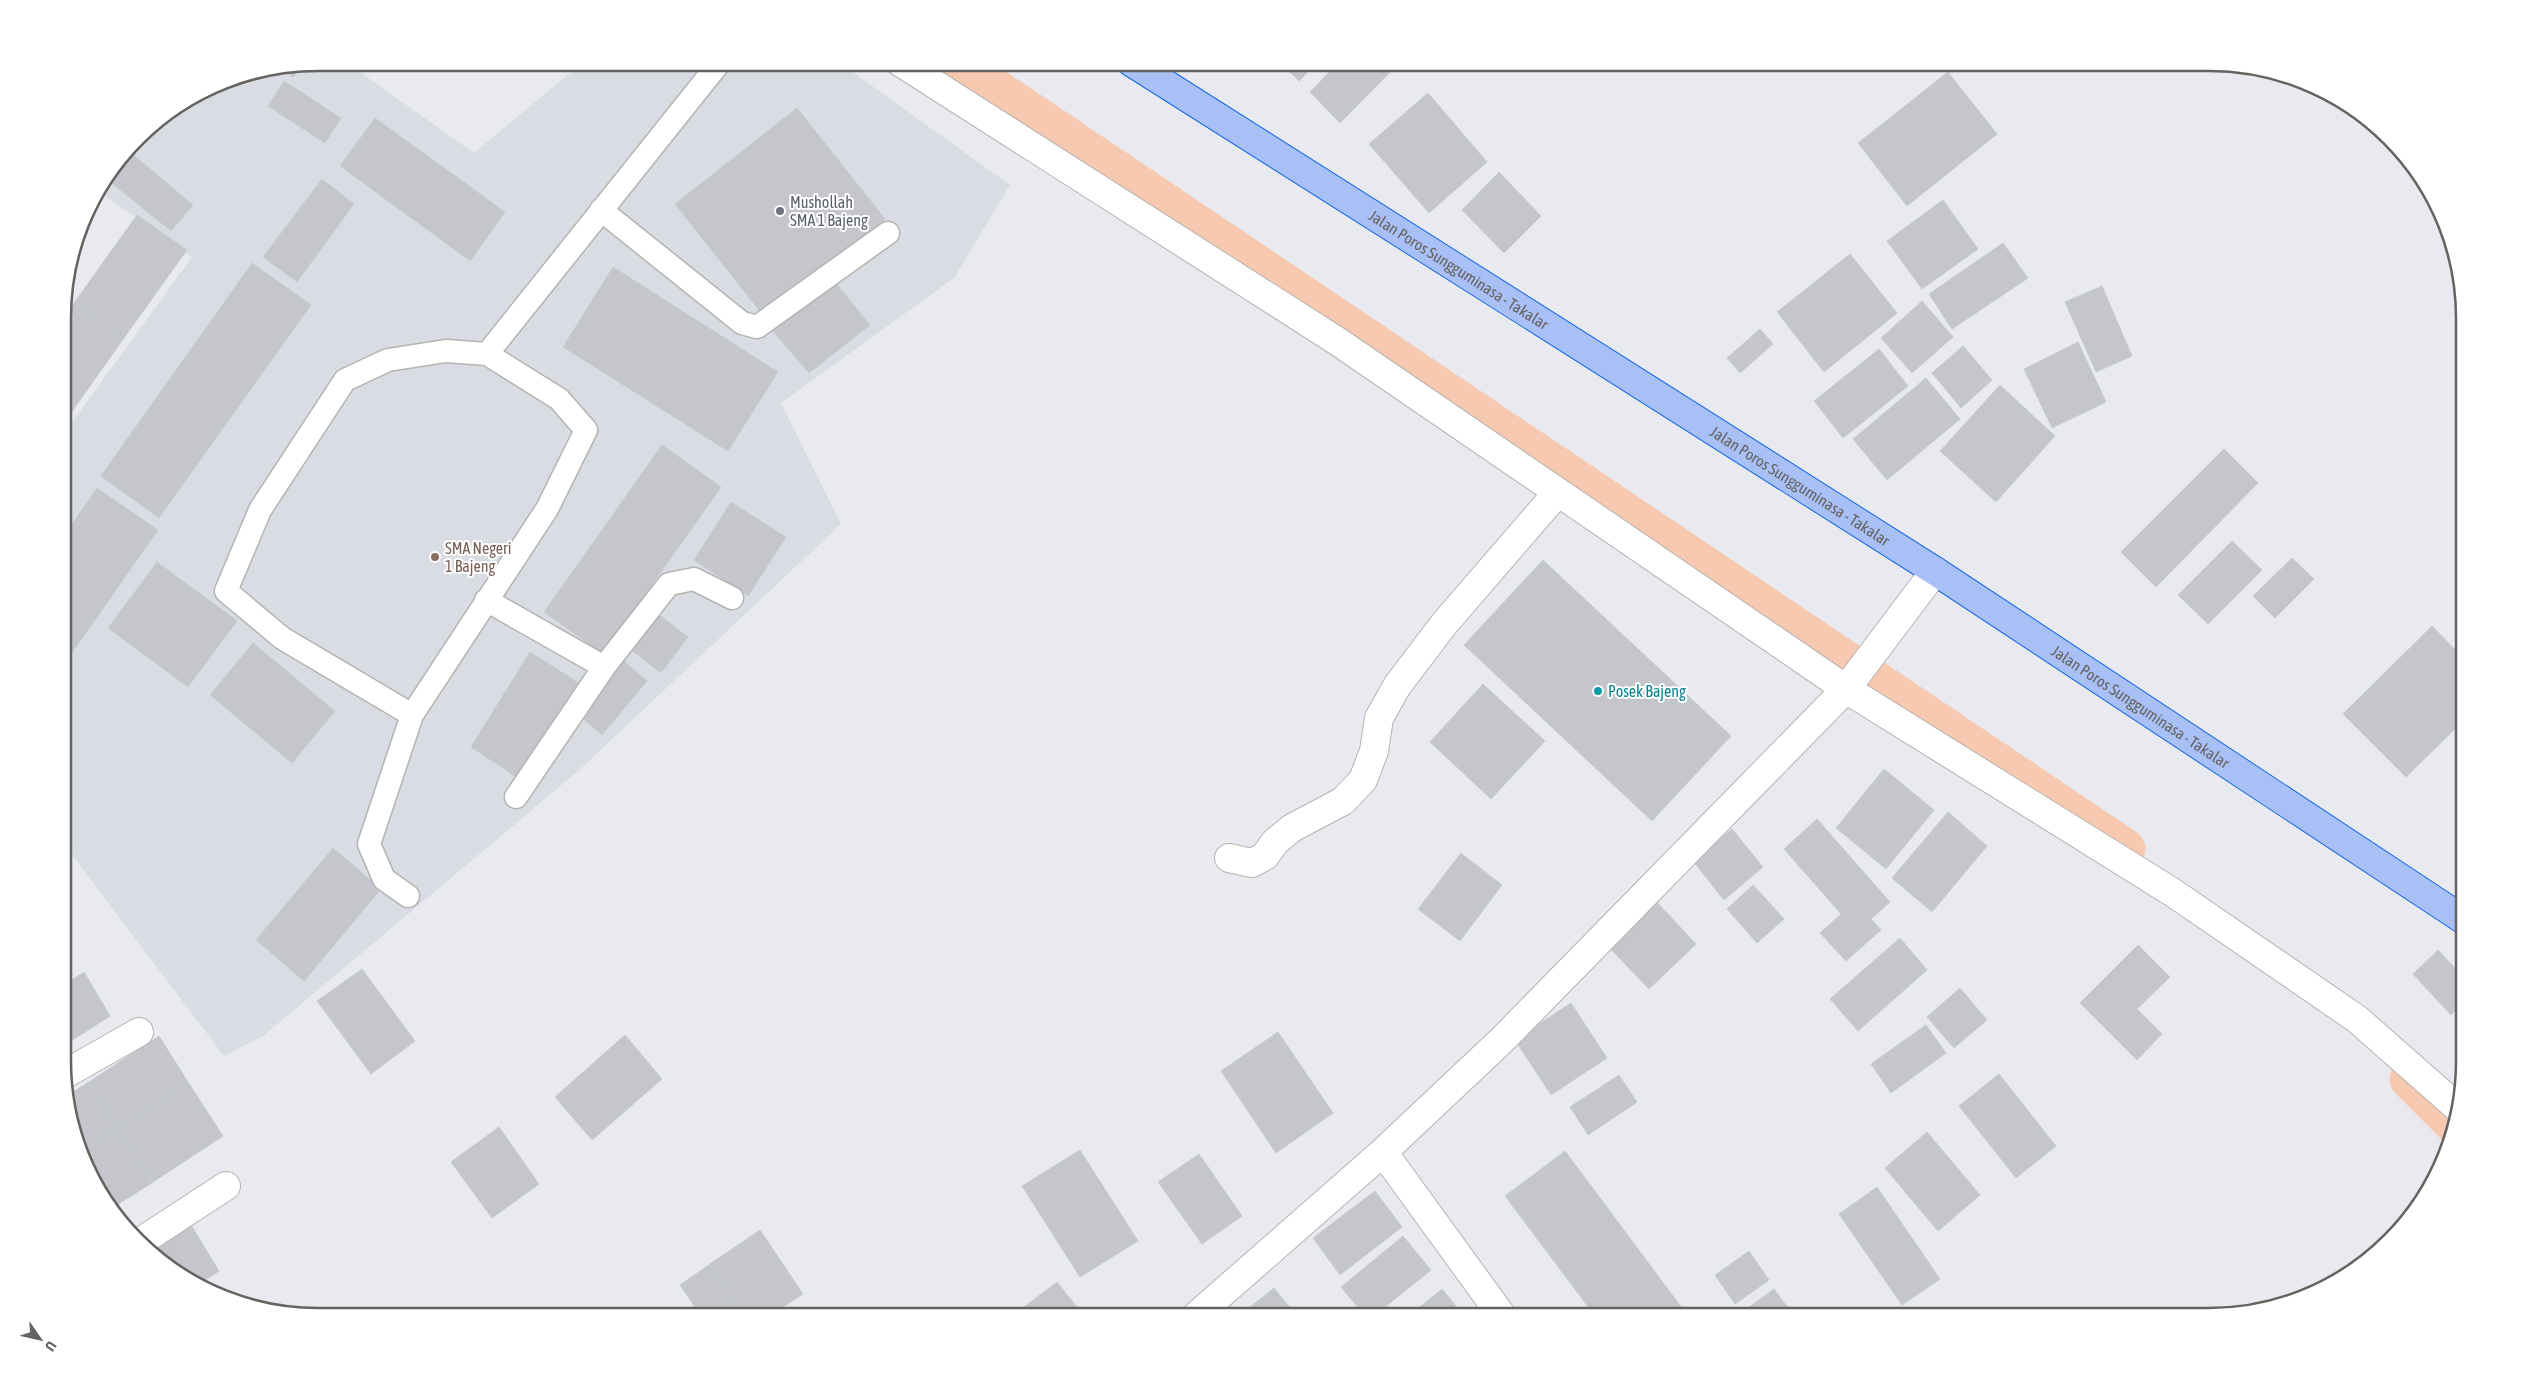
<svg xmlns="http://www.w3.org/2000/svg" width="2527" height="1379" font-family="'Asap Condensed',sans-serif">
<rect width="100%" height="100%" fill="#e8eaef"/>
<path fill="#d9dce2" d="M319,63h28l127,90 108,-90h258l170,122 -56,93 -173,125 60,121 -263,247 -315,265 -39,20 -160,-212 -1,-409 129,-178 -93,-65 51,-66 71,-44z"/>
<g fill="none" stroke-linecap="round" stroke-linejoin="round">
<path stroke="#f7c9b0" stroke-width="41" d="M955,62l1170,787
M2410,1079l46,46"/>
</g>
<path fill="#c4c6cb" stroke="#c7ccd4" d="M1280,62h37l-18,19z
M1339,62h61l-60,61 -30,-31z
M302,66l-9,11 -9,-8z
M1948,72l49,62 -90,72 -49,-63z
M284,81l57,37 -16,25 -57,-37z
M1428,93l59,69 -58,51 -60,-69z
M797,108l88,111 -122,96 -88,-111z
M375,118l130,94 -35,49 -130,-95z
M130,152l63,53 -22,26 -63,-51z
M1499,172l42,44 -37,37 -42,-43z
M322,179l32,25 -57,78 -34,-25z
M1943,200l35,49 -56,40 -35,-48z
M137,215l50,35 -63,88 -50,-35z
M2003,243l25,35 -76,51 -23,-35z
M1850,254l47,59 -73,59 -47,-60z
M252,263l59,42 -152,213 -58,-42z
M613,267l165,105 -50,79 -165,-104z
M835,282l35,43 -61,48 -36,-42z
M2102,286l30,70 -36,16 -31,-70z
M1922,301l31,36 -41,36 -31,-35z
M74,303l50,35 -61,86v-105z
M1760,329l13,15 -33,29 -13,-15z
M2078,342l28,60 -54,26 -28,-59z
M1963,346l29,34 -31,28 -29,-35z
M1879,349l29,37 -65,52 -29,-37z
M1926,378l34,41 -73,61 -34,-41z
M2000,385l55,51 -59,66 -56,-51z
M662,445l59,42 -118,167 -59,-42z
M2224,449l34,34 -102,104 -35,-35z
M97,488l61,42 -94,134v-128z
M731,502l55,35 -38,59 -54,-36z
M2232,541l30,29 -54,54 -30,-29z
M2292,558l22,21 -39,39 -22,-22z
M1543,560l188,176 -79,85 -188,-176z
M157,562l80,59 -49,66 -80,-59z
M653,610l35,27 -27,36 -36,-28z
M2432,626l31,32 1,62 -58,57 -63,-63z
M253,643l82,68 -43,52 -82,-68z
M530,652l52,33 -61,95 -50,-33z
M623,660l24,21 -45,54 -24,-21z
M1483,684l62,57 -54,58 -61,-57z
M1884,769l50,41 -48,59 -50,-41z
M1948,812l39,34 -55,66 -40,-34z
M1817,819l73,83 -19,17 10,11 -35,31 -26,-28 21,-19 -57,-65z
M1732,829l31,38 -39,33 -31,-39z
M333,848l48,41 -77,92 -48,-41z
M1461,853l41,32 -42,56 -42,-32z
M1753,885l31,34 -27,24 -30,-34z
M1653,898l43,46 -47,45 -44,-46z
M1900,938l27,32 -69,61 -28,-32z
M2138,945l32,32 -33,32 25,25 -25,26 -57,-57z
M2438,950l26,28v24l-13,13 -38,-41z
M362,969l53,72 -44,33 -54,-73z
M84,972l26,44 -45,29v-61z
M1960,988l27,32 -33,28 -27,-31z
M1571,1003l36,55 -56,37 -36,-55z
M1926,1025l20,28 -55,40 -20,-29z
M1278,1032l55,81 -57,40 -55,-82z
M625,1035l37,44 -70,61 -37,-43z
M159,1036l29,46 -70,46 -29,-46z
M1999,1074l57,72 -40,32 -57,-72z
M1619,1075l18,27 -49,33 -18,-28z
M89,1082l29,46 -38,24 -15,-55z
M188,1082l35,54 -70,46 -35,-54z
M499,1127l40,57 -47,34 -41,-56z
M118,1128l35,54 -42,27 -31,-57z
M1927,1132l53,63 -42,36 -53,-63z
M1080,1150l58,91 -58,36 -58,-91z
M1565,1151l123,165h-93l-90,-120z
M1199,1154l43,62 -40,28 -44,-62z
M1877,1187l63,92 -38,26 -63,-91z
M1375,1191l27,36 -62,48 -27,-37z
M191,1225l28,46 -22,14 -48,-33z
M760,1230l43,64 -34,22h-24l-35,-52z
M1403,1236l28,34 -57,46h-9l-24,-29z
M1749,1251l20,29 -34,24 -20,-29z
M710,1264l35,52h-44l-21,-31z
M1057,1282l27,34h-72z
M1274,1288l23,28h-58z
M1442,1289l22,27h-55z
M1774,1289l20,27h-57z"/>
<g fill="none" stroke-linecap="round" stroke-linejoin="round">
<g stroke="#b6b3b0" stroke-width="25">
<path id="service" d="M601,210l141,113 15,4 131,-94
M487,354l72,45 27,31 -39,79 -135,206 -130,-77 -56,-47 34,-81 85,-130 43,-20 58,-9 41,3 233,-292
M486,600l118,67 65,-83 25,-5 38,19
M516,797l88,-130
M408,896l-24,-17 -15,-35 43,-129"/>
</g>
<g stroke="#b6b3b0" stroke-width="30">
<path id="minor" d="M900,62l437,279 509,348 326,203 185,127 101,89
M1229,858l23,5 13,-7 10,-14 17,-14 51,-27 20,-21 11,-29 5,-33 18,-32 47,-62 114,-132
M65,1074l74,-42
M1383,1152l119,164
M140,1242l86,-56
M1196,1316l187,-164 119,-112 344,-351 89,-118"/>
</g>
<g stroke="#1768e1" stroke-width="30">
<g id="trunk">
<path id="s1" d="M1131,62l804,509 529,349"/>
</g>
</g>
<use href="#service" stroke="#fff" stroke-width="22"/>
<use href="#minor" stroke="#fff" stroke-width="28"/>
<use href="#trunk" stroke="#a8c0f6" stroke-width="28"/>
</g>
<circle fill="#6b7280" stroke="#fff" stroke-width="2" cx="780" cy="211" r="5"/>
<circle fill="#8d6e63" stroke="#fff" stroke-width="2" cx="435" cy="557" r="5"/>
<circle fill="#0f9aa8" stroke="#fff" stroke-width="2" cx="1598" cy="691" r="5"/>
<g text-anchor="middle" dominant-baseline="central" stroke-width="4" stroke-linejoin="round" paint-order="stroke">
<g font-size="16" fill="#5b616d" stroke="#fff" text-anchor="start">
<text x="790" y="202">Mushollah<tspan x="790" dy="18">SMA 1 Bajeng</tspan></text>
</g>
<g font-size="16" fill="#66625f" stroke="#fff">
<text stroke="none"><textPath href="#s1" startOffset="388">Jalan Poros Sungguminasa - Takalar</textPath></text>
<text stroke="none"><textPath href="#s1" startOffset="792">Jalan Poros Sungguminasa - Takalar</textPath></text>
<text stroke="none"><textPath href="#s1" startOffset="1198">Jalan Poros Sungguminasa - Takalar</textPath></text>
</g>
<g font-size="16" fill="#785e54" stroke="#fff" text-anchor="start">
<text x="445" y="548">SMA Negeri<tspan x="445" dy="18">1 Bajeng</tspan></text>
</g>
<g font-size="16" fill="#0d838f" stroke="#fff" text-anchor="start">
<text x="1608" y="691">Posek Bajeng</text>
</g>
</g>
<path d="M0 0H2527V1379H0ZM318 71H2209A247 247 0 0 1 2456 318V1061A247 247 0 0 1 2209 1308H318A247 247 0 0 1 71 1061V318A247 247 0 0 1 318 71Z" fill="#fff" fill-rule="evenodd"/>
<path fill="none" stroke="#66625f" stroke-width="2.5" d="M318 71H2209A247 247 0 0 1 2456 318V1061A247 247 0 0 1 2209 1308H318A247 247 0 0 1 71 1061V318A247 247 0 0 1 318 71Z"/>
<g transform="translate(40 1339) rotate(124)" stroke="#ffffff" stroke-width="4" paint-order="stroke">
<path d="M0-4L9 19L0 12L-9 19Z" fill="#66625f"/>
<text y="-8" font-size="14" font-weight="bold" text-anchor="middle" fill="#66625f">U</text>
</g>
</svg>
